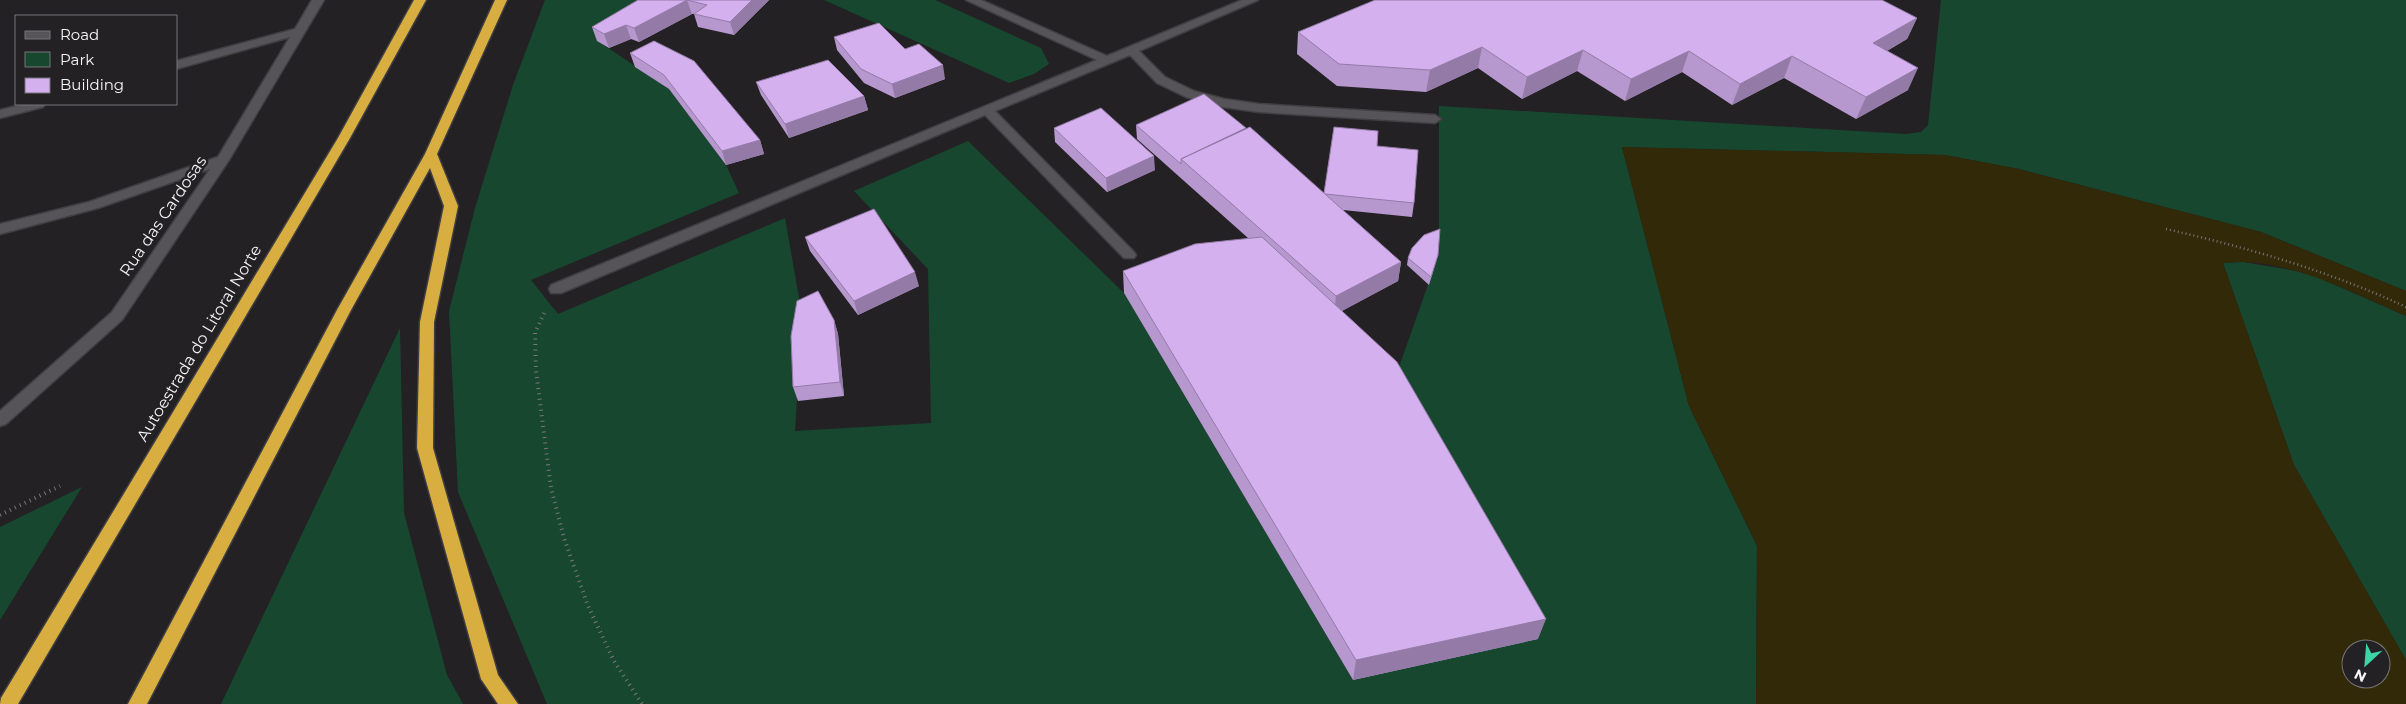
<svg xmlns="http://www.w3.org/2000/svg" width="2406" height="704" font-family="Montserrat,sans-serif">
<rect width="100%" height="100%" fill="#232124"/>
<path fill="#17482f" d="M545,0h120l-67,41 71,48 57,76 13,28 -208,87 27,34 227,-96 17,97 -7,116 136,-8 -3,-154 -74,-78 114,-50 156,152 229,387 40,-296 43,-122 3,-26v-130l467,28 15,-2 7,-7 13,-125h465v291l-145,-59 -242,-63 -74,-14 -323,-8 67,259 68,140 -1,158h-1209l-89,-212 -9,-181 26,-103 38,-123z
M824,0h111l106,48 8,16 -15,10 -25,9z
M2243,262l65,11 98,43v344l-112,-195 -71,-202z
M400,328l4,185 43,162 16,29h-242z
M82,487l-82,133v-93z"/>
<path fill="#312908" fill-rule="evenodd" d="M1622,147l323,8 74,14 242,63 145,59v25c-53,-23 -124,-61 -183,-53l71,202 112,195v44h-650l1,-159 -68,-139zM2351,649h30v30h-30z"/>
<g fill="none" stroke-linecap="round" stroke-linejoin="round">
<g stroke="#3f3e41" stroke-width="3">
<path id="minor" d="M312,0h12l-95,160 -107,160 -116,104 -6,2v-15l112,-99 98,-143 -112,39 -98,26v-10l89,-22 129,-45 72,-120 -114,32v-8l119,-32z
M966,0h15l126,56 135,-56h16l-119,51 26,26 29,14 30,8 35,5 176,11 6,4 -6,4 -176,-11 -36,-5 -37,-10 -29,-14 -27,-28 -135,56 139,141 2,3 -2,3h-10l-139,-143 -424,178h-10l-2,-4 2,-4 546,-225z
M25,104h20l-2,3 -43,11v-8z"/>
</g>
<g stroke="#3f3e41" stroke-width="3">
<path id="highway" d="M414,0h12l-76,138 -332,566h-18l1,-6 337,-560z
M495,0h12l-70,154 21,52 -24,116 -1,126 65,227 20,29h-20l-17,-25 -64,-231 3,-126 24,-116 -14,-38 -79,142 -204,394h-19l209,-394 88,-156z"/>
</g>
<path stroke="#787679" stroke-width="2.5" stroke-dasharray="1 3" stroke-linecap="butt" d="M2166,229c83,19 163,42 240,78"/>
<path stroke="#787679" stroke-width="4" stroke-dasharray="1 4.5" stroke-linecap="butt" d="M544,313l-9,20 1,38 15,117 13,50 24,68 26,55 28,43
M0,515l60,-29"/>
<use href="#minor" fill="#565458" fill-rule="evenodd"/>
<use href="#highway" fill="#d9ae41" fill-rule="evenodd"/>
</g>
<path fill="#b697ce" d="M638,0h131l-35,35 -36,-8 -4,-13h-2l-53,28 -8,-3 -22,9 -12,-7 -5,-14z
M1917,18l-10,21 -20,12 21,39 -52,29 -72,-41 -52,27 -50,-33 -57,29 -48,-30 -55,28 -44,-31 -52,24 -89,-6 -40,-32 1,-22z
M834,37l71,12 40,30 -50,19 -31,-15 -27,-33z
M654,41l106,99 4,14 -38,11 -57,-76 -34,-22 -5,-14z
M756,82l108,14 4,14 -79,28 -28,-43z
M1136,125l188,68 53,-47 37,57 -2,14 -69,-7 58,52 -3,19 -56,30 196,328 -185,41 -229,-387 -1,-22 125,-33 -111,-99z
M1054,128l101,42 -48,22 -52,-50z
M805,237l114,49 -61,29 -48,-64z
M1408,258l28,4 -7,23 -22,-20z
M834,320l4,14 6,62 -46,5 -5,-14z"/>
<path fill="#947ba7" d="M687,0l5,14 -53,28 -5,-14z
M752,0h17l-35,35 -4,-13z
M1917,18l-10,21 -43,25 9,-21z
M626,25l5,14 -22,9 -5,-14z
M1482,47l-4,21 -52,24 4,-22z
M1583,50l-6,21 -55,28 5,-22z
M1689,51l-7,21 -57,29 6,-22z
M1792,56l-8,22 -52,27 8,-21z
M943,65l2,14 -50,19 -3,-14z
M1918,68l-10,22 -52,29 10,-22z
M864,96l4,14 -79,28 -4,-14z
M760,140l4,14 -38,11 -4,-14z
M1154,156l1,14 -48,22 -1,-14z
M1401,262l-3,19 -64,34 2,-19z
M915,272l4,14 -61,29 -4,-14z
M834,320l4,14 6,62 -4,-14z
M1546,619l-8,20 -185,41 3,-20z"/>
<path fill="#d4b0ef" stroke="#947ba7" d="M638,0h114l-22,22 -36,-8 13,-9 -20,-5 -53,28 -8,-3 -22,9 -12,-7z
M1375,0h507l35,18 -44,25 45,25 -52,29 -74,-41 -52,28 -51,-33 -58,28 -48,-29 -56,27 -45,-30 -52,23 -91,-6 -41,-32z
M879,23l26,26 14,-5 24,21 -51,19 -31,-15 -27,-32z
M654,41l40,20 66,79 -38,11 -58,-76 -34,-22z
M828,60l36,36 -79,28 -29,-42z
M1204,94l42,34 -65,31v5l-45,-39z
M1101,108l53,48 -48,22 -52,-50z
M1250,127l151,135 -65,34 -155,-137z
M1334,127l44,4 -1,15 41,4 -4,53 -89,-9 -1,-1z
M874,209l41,63 -61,29 -49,-64z
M1440,229l-2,26 -7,22 -23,-19 4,-10 12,-13z
M1262,237l135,125 149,257 -190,41 -233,-389 72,-27z
M818,291l16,29 6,62 -47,5 -2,-51 6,-35z"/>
<g text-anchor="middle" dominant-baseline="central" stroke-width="5" stroke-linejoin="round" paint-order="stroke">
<g font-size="16" fill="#f5f4f6" stroke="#232124">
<text transform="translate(163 216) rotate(-56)">Rua das Cardosas</text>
<text transform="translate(199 343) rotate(-59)">Autoestrada do Litoral Norte</text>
</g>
</g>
<rect x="15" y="15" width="162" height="90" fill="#232124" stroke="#777578"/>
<rect x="25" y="31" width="25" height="8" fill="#565458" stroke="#777578"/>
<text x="60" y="40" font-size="15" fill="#f5f4f6">Road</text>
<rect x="25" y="52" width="25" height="15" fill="#17482f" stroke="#777578"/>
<text x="60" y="65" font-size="15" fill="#f5f4f6">Park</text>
<rect x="25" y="78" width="25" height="15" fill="#d4b0ef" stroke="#777578"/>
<text x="60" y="90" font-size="15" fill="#f5f4f6">Building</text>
<g transform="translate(2366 664) rotate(206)"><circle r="24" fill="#232124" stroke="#777578"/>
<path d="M0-4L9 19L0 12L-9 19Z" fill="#3ad4a5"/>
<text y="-8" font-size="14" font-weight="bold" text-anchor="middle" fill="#f5f4f6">N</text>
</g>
</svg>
